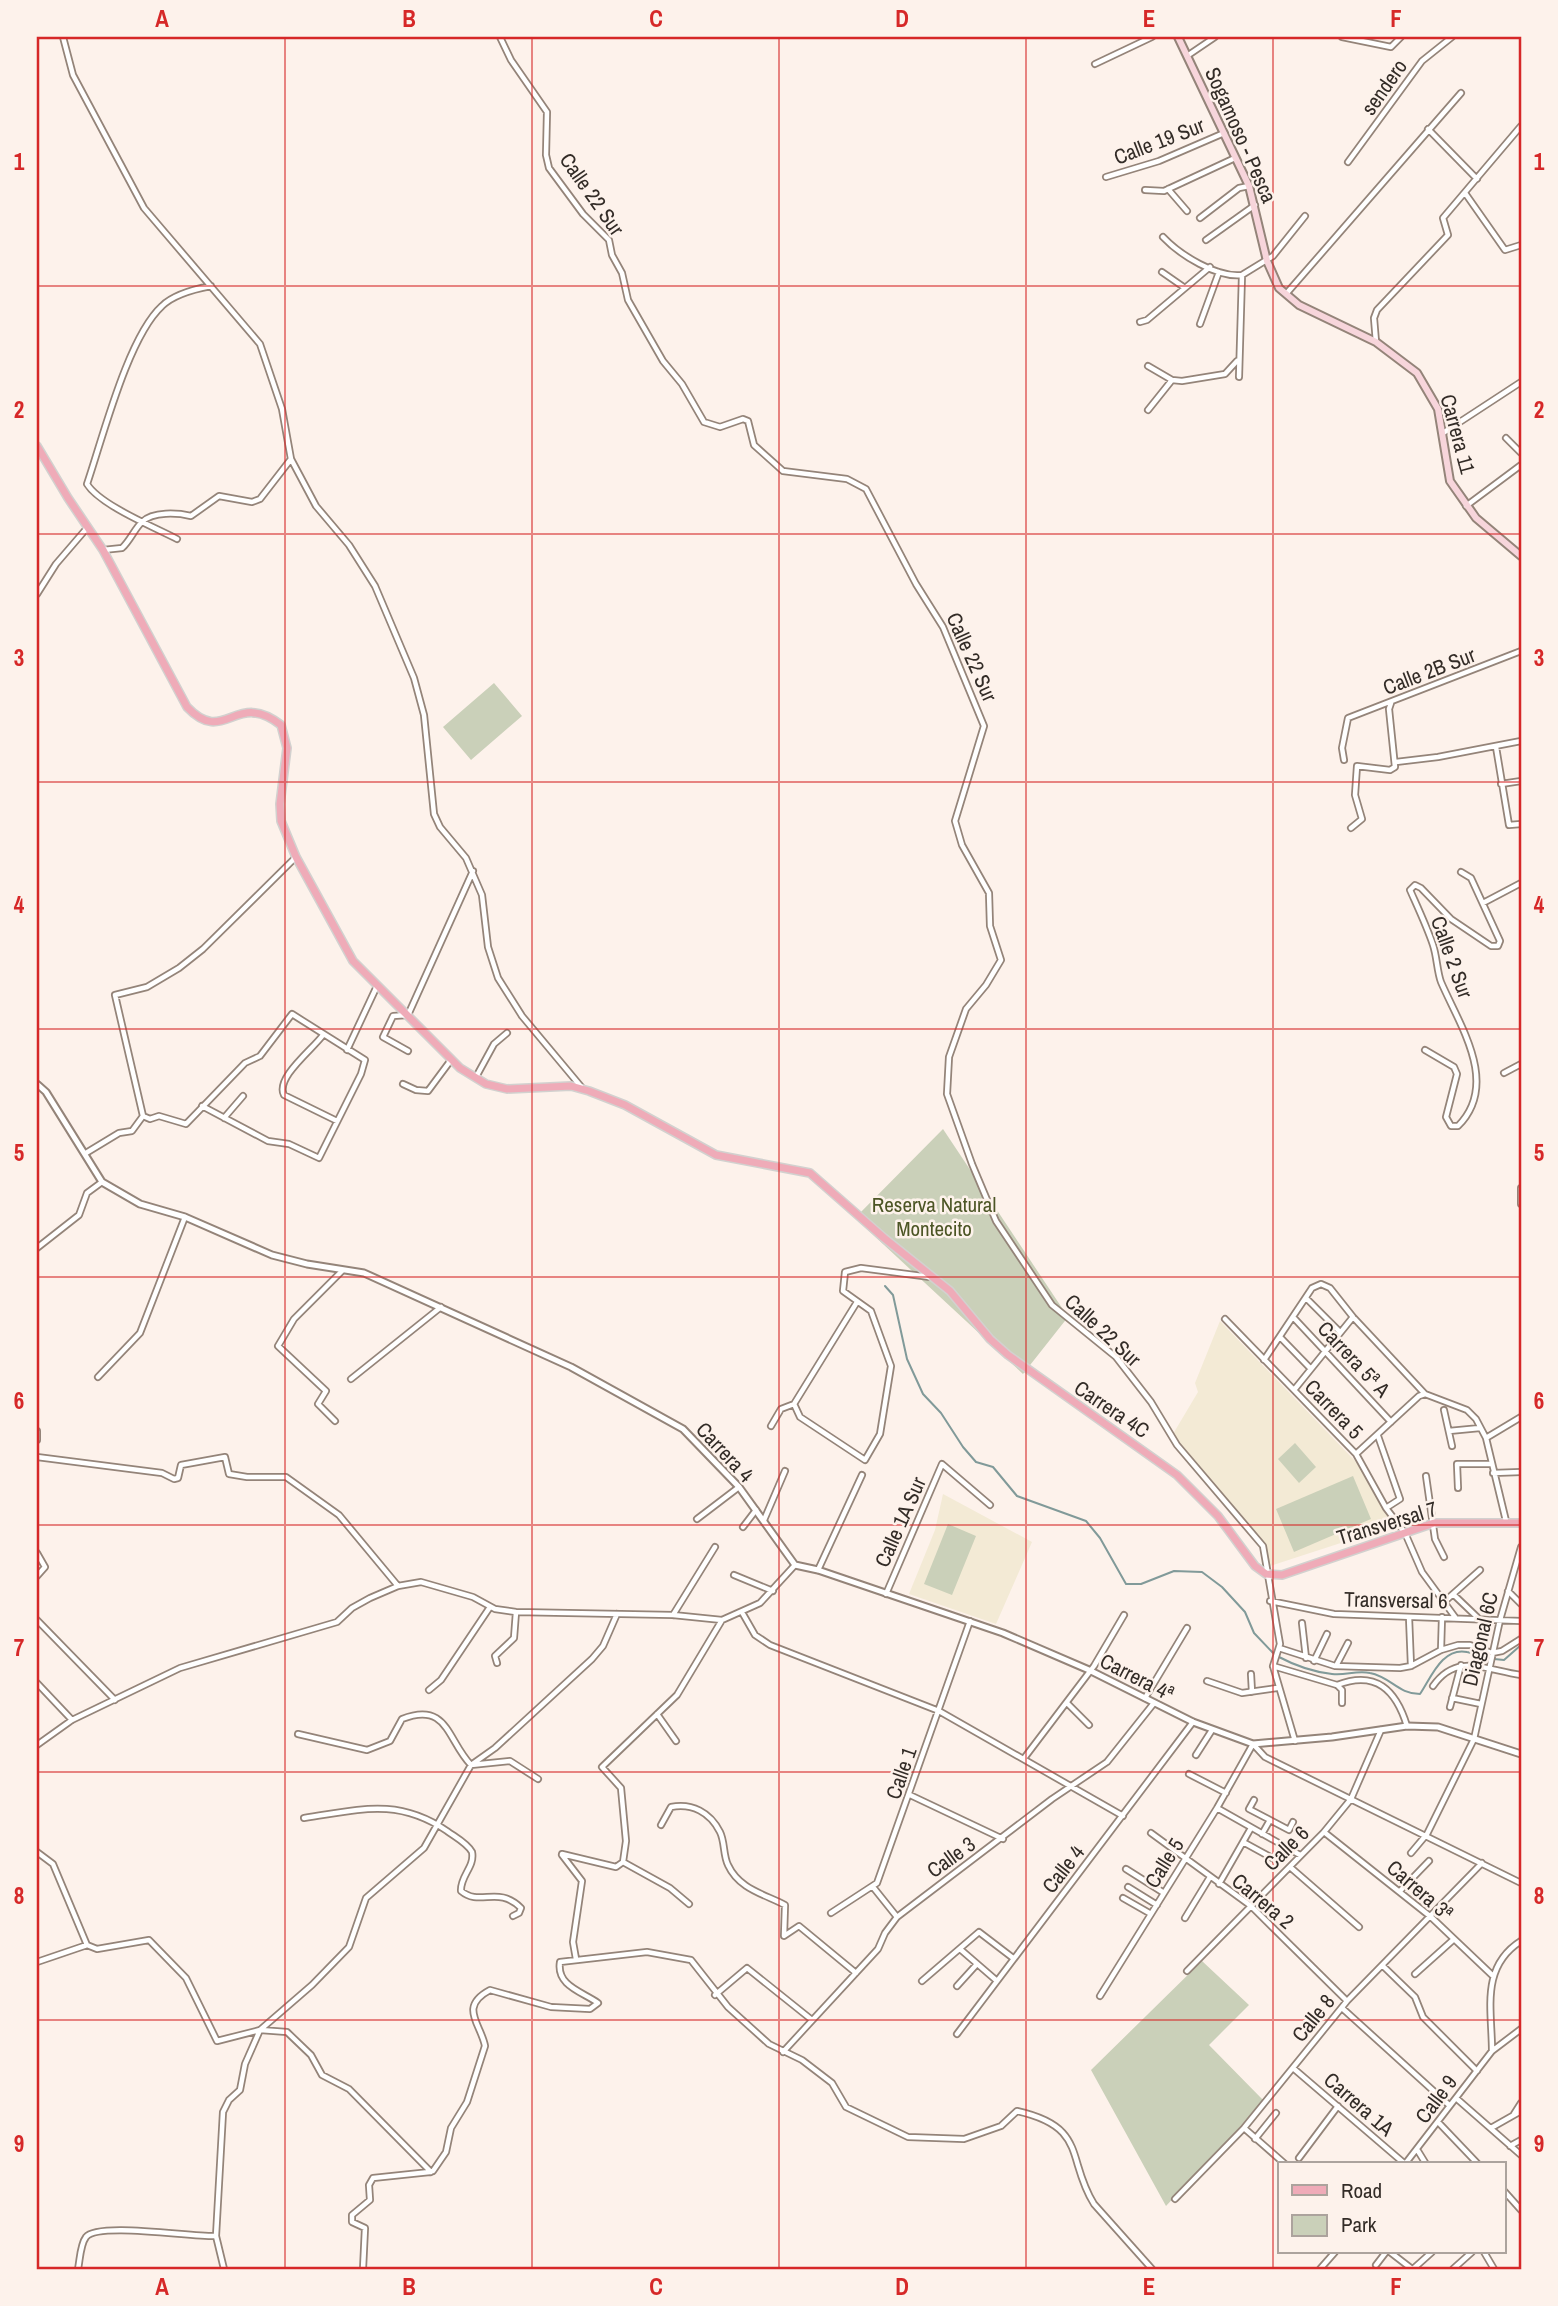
<svg xmlns="http://www.w3.org/2000/svg" width="1558" height="2306" font-family="'Archivo Narrow',sans-serif">
<rect width="100%" height="100%" fill="#fdf2eb"/>
<path fill="#f3ead5" d="M1220,1321l138,143 35,62 -126,41 -2,-21 -59,-67 -33,-45 25,-42 -3,-9z
M943,1494l89,48 -36,82 -87,-30 26,-64z"/>
<path fill="#cad0b9" d="M494,683l28,33 -51,44 -28,-33z
M943,1129l125,188 -45,57 -168,-156z
M1295,1443l21,24 -17,16 -21,-24z
M1353,1476l18,43 -77,33 -18,-43z
M948,1524l28,12 -24,59 -28,-11z
M1202,1961l47,44 -40,40 55,56 -98,105 -75,-136z"/>
<g fill="none" stroke-linecap="round" stroke-linejoin="round">
<path stroke="#819a99" stroke-width="2" d="M885,1286l8,9 14,64 16,35 18,19 22,34 13,15 17,5 24,29 69,25 14,17 26,46h15l33,-13 28,1 20,15 23,25 9,21 20,21
M1279,1657c15,8 35,15 53,17 13,2 24,-4 38,-1 21,4 28,21 50,21 11,-16 22,-47 47,-42 8,1 13,7 22,7
M1494,1659l10,1 17,-15"/>
<g stroke="#948479" stroke-width="8">
<path id="minor" d="M63,37l10,38 71,133 116,136 22,65 9,50 25,47 33,39 26,41 39,92 10,37 10,99 6,13 26,31 16,37 6,52 10,31 24,38 61,73
M500,37l11,23 36,52 -1,43 3,13 34,46 26,26 3,15 10,18 6,27 35,61 19,23 22,38 16,5 23,-8 5,2 6,24 29,26 64,8 19,10 50,95 27,43 41,99 -29,95 7,24 27,48 1,33 11,34 -15,25 -20,24 -17,48 -2,37 25,70 24,57 56,84 64,52 35,45 26,43 86,101 17,98 -7,22 22,75
M1342,37l49,10 10,-10
M1187,56l28,-19
M1095,64l57,-27
M1428,129l49,50
M1348,162l74,-101 30,-24
M1106,177l53,-16 65,-28
M1168,189l19,22
M1145,190l19,1 71,-33
M1465,193l40,57 16,-5
M1200,218l39,-30 10,-2
M1163,237c17,18 54,41 79,38
M1206,240l49,-35
M1162,272l23,16
M1286,294l175,-201
M1140,322l7,-2 63,-53
M1200,324l19,-52
M1376,342l-2,-24 3,-8 71,-75 -5,-17 78,-92
M1148,366l24,14 10,1 43,-7 12,-13
M1239,377l3,-102 31,-19 32,-40
M1148,410l24,-30
M1443,433l78,-51
M1506,438l15,15
M1466,506l55,-41
M177,539c-23,-12 -77,-34 -90,-55 16,-47 41,-147 75,-178 12,-12 33,-17 49,-20
M103,550l19,-2c8,-7 13,-20 20,-26 11,-11 36,-9 49,-6l28,-20 33,6 8,-3 31,-40
M37,594l19,-30 31,-36
M1496,747l13,78 12,-1
M1344,760l-2,-12 6,-30 173,-67
M1396,762l42,-5 83,-16
M1501,784l20,-3
M1351,828l11,-9 -7,-24 2,-29 33,4 5,-3 -6,-58 2,-6
M1483,903l38,-20
M323,1035c-10,14 -48,43 -39,60l53,26
M347,1050l30,-64
M1425,1050l29,17 3,7 -11,43 5,9h7c42,-42 2,-100 -17,-144 -4,-11 -4,-25 -8,-37 -6,-18 -15,-37 -23,-55l5,-5 6,3 30,31 40,27h7l2,-5 -29,-63 -10,-6
M408,1051l-25,-14 10,-21 15,-1 65,-144
M1504,1073l17,-9
M476,1077l18,-33 13,-11
M403,1084l13,6 12,1 23,-31
M143,1116l7,3 9,-3 27,8 59,-61 15,-7 32,-42 73,46 -4,14 -42,84 -30,-14 -21,-3 -66,-35
M224,1118l19,-22
M86,1153l33,-20 13,-2 11,-15 -28,-121 32,-8 32,-19 24,-19 93,-92
M1521,1188v16
M37,1248l42,-33 8,-22 15,-11
M1306,1298l34,34
M1293,1317l98,105
M1225,1319l131,135 30,54 19,25 17,39 33,45
M1280,1337l30,31
M1264,1360l48,-72 9,-4 9,4 23,29 72,77 42,16 9,9 10,19 20,83
M98,1377l42,-44 45,-116
M351,1379l90,-72
M1294,1390l59,-73
M794,1404l6,13 65,43 15,-26 11,-68 -20,-55 -28,-20 2,-19 16,-4 69,9
M794,1404l63,-102
M1444,1410l8,36
M335,1421l-17,-17 8,-13 -48,-45 16,-27 48,-48
M771,1426l10,-17 13,-5
M37,1431v9
M1449,1431l31,-3
M1378,1436l22,63 -14,9
M1486,1438l35,-21
M1356,1454l63,-58 6,-2
M37,1457l125,16 12,6 4,-1 3,-13 44,-8 4,17 18,3h39l53,38 59,71
M1493,1473l28,-1
M1426,1476l9,63 9,18
M1458,1488l-1,-24h34
M697,1519l42,-32
M764,1520l21,-49
M743,1527l13,-17
M37,1553l8,14 -8,9
M818,1570l44,-95
M734,1575l39,16
M1508,1591l13,13
M886,1594l56,-130 48,41
M1453,1594l24,23
M1270,1601l64,13 187,7
M1444,1602l36,-32
M743,1614l12,21 15,10 169,66 184,105
M673,1615l42,-68
M1409,1617l2,49
M37,1620l78,80
M1302,1623l4,35
M1279,1648l56,18 65,2 11,-2 30,-16 17,-5h12l22,8 10,-2 19,-12
M1441,1650l1,-33
M1314,1661l13,-27
M497,1663l-2,-7 19,-18 2,-26
M1273,1666l64,19 5,5v13
M1336,1666l12,-23
M1251,1674l1,18
M1207,1681l35,12 35,-5
M37,1683l35,37
M1337,1685c39,-15 59,5 70,41
M1433,1686c24,-34 52,-16 88,-11
M429,1690l12,-10 49,-73
M1145,1698l42,-70
M1452,1698l29,6
M1067,1703l22,22
M1450,1707l11,-42
M657,1714l19,27
M298,1734l69,16 23,-9 12,-22c46,-18 45,21 69,46l39,-4 28,18
M37,1745l35,-25 108,-52 157,-46 15,-14 18,-10 28,-12 23,-4 52,15 22,12 21,3 157,3 49,5 38,-17 35,-38
M1196,1755l16,-25
M1025,1757l69,-91 30,-51
M1189,1774l37,19
M910,1795l93,44
M1254,1800l-5,9 40,21 4,-8
M1217,1808l83,47
M304,1818c55,-8 93,-21 143,13 8,6 20,12 25,21 3,15 -12,24 -11,39 19,16 37,-6 60,17l-2,5 -6,3
M661,1825l10,-18c21,-4 39,5 49,25 5,10 3,23 8,33 11,24 36,29 57,40l-1,31 15,-10 57,47
M1324,1832l107,85 61,58
M1151,1833l100,73 96,95
M1262,1834l8,-14
M1243,1842l31,17
M37,1852l16,12 34,81 10,4 52,-9 37,38 31,63 43,-11 27,2 24,23 11,20 27,14 82,83
M1411,1853l16,-19 47,-95 26,-119 21,-73
M562,1854l54,13 7,-5 3,-21 -5,-53 -19,-21 75,-72 45,-75
M562,1855l20,26 -9,61 3,17
M623,1862l47,26 19,16
M1290,1867l69,60
M1126,1869l38,24
M1219,1884l32,-56
M873,1887l24,30
M1128,1887l29,18
M1400,1891l29,-30
M1123,1898l28,16
M831,1913l46,-30 93,-262
M1185,1918l25,-41
M960,1949l37,32
M37,1962l50,-17
M1383,1966l32,31 8,20 54,54
M1187,1971l137,-139 27,-33 30,-69
M1415,1974l38,-34
M922,1981l57,-49 34,26
M957,1986l20,-22
M715,1995l32,-27 65,52
M1100,1996l117,-188 36,-64 12,13 256,126
M1342,2008l107,97
M957,2034l236,-312
M1492,2051c0,-41 -12,-84 29,-110
M783,2052l95,-103 7,-16 12,-16 155,-118 55,-37 47,-59
M1293,2068l112,96
M1456,2098l65,57
M1514,2114l7,-11
M1438,2122l40,42
M1244,2128l41,36
M1491,2128l30,-17
M1255,2139l21,-26
M1510,2146l11,-6
M1418,2151l8,13
M1299,2158l39,-52
M1405,2164l87,-113 29,-22
M433,2171l13,-19 5,-24 16,-26 18,-56c-4,-22 -27,-39 5,-56l61,17 39,2 8,-6c-15,-11 -42,-17 -38,-41l87,-10 44,8 37,47 41,37 33,16 30,23 14,24 62,30 56,2 37,-13 16,-15c71,16 49,48 77,93l58,65
M1504,2191l17,19
M1175,2199l69,-71 103,-127 135,-138
M1390,2252l22,17
M1484,2252l10,17
M1376,2265l10,-13
M78,2269c2,-9 2,-24 8,-32 12,-15 105,0 130,-1
M224,2269l-8,-33 7,-124 6,-12 11,-10 5,-26 15,-34 52,-45 37,-38 17,-49 58,-50 47,-83 24,-17 97,-89 11,-13 14,-32
M363,2269l2,-41 -13,-6v-7l18,-15 -1,-15 4,-7 57,-6
M1320,2269l15,-17
M1413,2269l19,-17
M1453,2269l19,-17"/>
</g>
<g stroke="#948479" stroke-width="9">
<path id="tertiary" d="M37,1084l9,8 56,90 38,22 45,13 87,38 35,9 57,9 207,94 112,62 56,58 56,78 23,5 185,63 86,37 104,52 60,22 79,-7 75,-11 31,1 83,27"/>
</g>
<g stroke="#948479" stroke-width="10">
<path id="secondary" d="M1178,37l71,149 18,75 12,27 20,17 77,37 41,31 21,36 12,72 26,37 45,38"/>
</g>
<g stroke="#d2d1cf" stroke-width="10">
<path id="primary" d="M37,446l31,52 35,52 84,157c38,40 48,-18 94,18l6,23 -7,56 1,17 15,36 57,104 107,107 26,16 21,5 64,-3 18,5 36,14 91,50 94,18 74,65 66,53 40,48 18,16 169,120 41,41 37,50 11,8 16,1 152,-52h87"/>
</g>
<use href="#minor" stroke="#fff" stroke-width="4.5"/>
<use href="#tertiary" stroke="#fff" stroke-width="5"/>
<use href="#secondary" stroke="#f7d5db" stroke-width="6"/>
<use href="#primary" stroke="#efabb8" stroke-width="7"/>
</g>
<path fill="none" stroke="#d62828" stroke-width="2" stroke-opacity="0.55" d="M285,37v2232M532,37v2232M779,37v2232M1026,37v2232M1273,37v2232M37,286h1484M37,534h1484M37,782h1484M37,1029h1484M37,1277h1484M37,1525h1484M37,1772h1484M37,2020h1484"/>
<g text-anchor="middle" dominant-baseline="central" stroke-width="5" stroke-linejoin="round" paint-order="stroke">
<g font-size="21" fill="#332c27" stroke="#fdf2eb">
<text transform="translate(1384 87) rotate(-55)">sendero</text>
<text transform="translate(1241 135) rotate(66)">Sogamoso - Pesca</text>
<text transform="translate(1159 141) rotate(-21)">Calle 19 Sur</text>
<text transform="translate(592 194) rotate(55)">Calle 22 Sur</text>
<text transform="translate(1458 434) rotate(75)">Carrera 11</text>
<text transform="translate(972 657) rotate(66)">Calle 22 Sur</text>
<text transform="translate(1429 671) rotate(-21)">Calle 2B Sur</text>
<text transform="translate(1452 957) rotate(70)">Calle 2 Sur</text>
<text transform="translate(1103 1330) rotate(43)">Calle 22 Sur</text>
<text transform="translate(1354 1359) rotate(47)">Carrera 5ª A</text>
<text transform="translate(1112 1409) rotate(34)">Carrera 4C</text>
<text transform="translate(1334 1409) rotate(46)">Carrera 5</text>
<text transform="translate(725 1452) rotate(47)">Carrera 4</text>
<text transform="translate(900 1522) rotate(-66)">Calle 1A Sur</text>
<text transform="translate(1387 1523) rotate(-17)">Transversal 7</text>
<text transform="translate(1396 1600) rotate(1)">Transversal 6</text>
<text transform="translate(1480 1639) rotate(-77)">Diagonal 6C</text>
<text transform="translate(1137 1677) rotate(27)">Carrera 4ª</text>
<text transform="translate(901 1773) rotate(-71)">Calle 1</text>
<text transform="translate(1286 1848) rotate(-45)">Calle 6</text>
<text transform="translate(951 1857) rotate(-36)">Calle 3</text>
<text transform="translate(1164 1863) rotate(-58)">Calle 5</text>
<text transform="translate(1063 1869) rotate(-52)">Calle 4</text>
<text transform="translate(1420 1890) rotate(41)">Carrera 3ª</text>
<text transform="translate(1263 1901) rotate(40)">Carrera 2</text>
<text transform="translate(1313 2018) rotate(-51)">Calle 8</text>
<text transform="translate(1436 2099) rotate(-53)">Calle 9</text>
<text transform="translate(1359 2104) rotate(41)">Carrera 1A</text>
</g>
<g font-size="21" fill="#4c5525" stroke="#fdf2eb">
<text x="934" y="1204">Reserva Natural<tspan x="934" dy="24">Montecito</tspan></text>
</g>
</g>
<rect width="1558" height="2306" fill="none" stroke="#fdf2eb" stroke-width="77"/>
<rect x="1278" y="2162" width="228" height="91" fill="#fdf2eb" stroke="#aca39d" stroke-width="2"/>
<rect x="1292" y="2185" width="35" height="10" fill="#efabb8" stroke="#aca39d" stroke-width="2"/>
<text x="1341" y="2198" font-size="21" fill="#332c27">Road</text>
<rect x="1292" y="2215" width="35" height="21" fill="#cad0b9" stroke="#aca39d" stroke-width="2"/>
<text x="1341" y="2232" font-size="21" fill="#332c27">Park</text>
<rect x="38" y="38" width="1482" height="2230" fill="none" stroke="#d62828" stroke-width="2.5"/>
<g font-size="23" text-anchor="middle" font-weight="bold" fill="#d62828">
<text x="162" y="27">A</text>
<text x="409" y="27">B</text>
<text x="656" y="27">C</text>
<text x="902" y="27">D</text>
<text x="1149" y="27">E</text>
<text x="1396" y="27">F</text>
<text x="19" y="170">1</text>
<text x="1539" y="170">1</text>
<text x="19" y="418">2</text>
<text x="1539" y="418">2</text>
<text x="19" y="666">3</text>
<text x="1539" y="666">3</text>
<text x="19" y="913">4</text>
<text x="1539" y="913">4</text>
<text x="19" y="1161">5</text>
<text x="1539" y="1161">5</text>
<text x="19" y="1409">6</text>
<text x="1539" y="1409">6</text>
<text x="19" y="1656">7</text>
<text x="1539" y="1656">7</text>
<text x="19" y="1904">8</text>
<text x="1539" y="1904">8</text>
<text x="19" y="2152">9</text>
<text x="1539" y="2152">9</text>
<text x="162" y="2295">A</text>
<text x="409" y="2295">B</text>
<text x="656" y="2295">C</text>
<text x="902" y="2295">D</text>
<text x="1149" y="2295">E</text>
<text x="1396" y="2295">F</text>
</g>
</svg>
